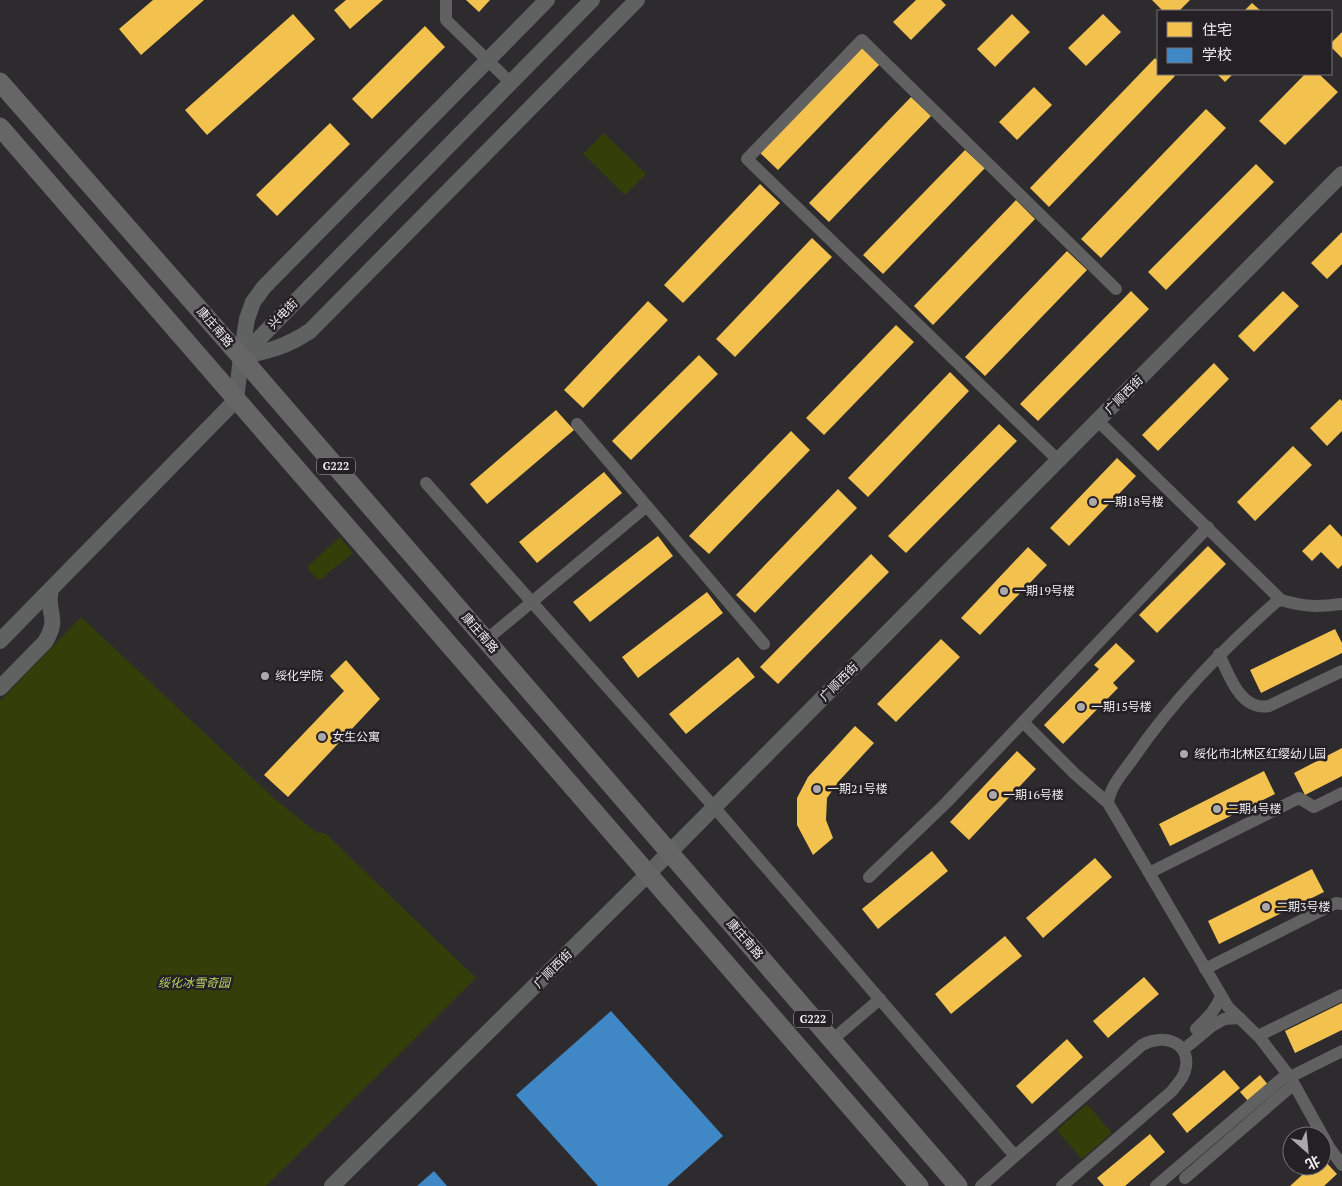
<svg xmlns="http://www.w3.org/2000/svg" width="1342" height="1186" font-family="'PT Serif','Noto Sans SC',serif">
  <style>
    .green { fill: #333e09 }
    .homes { fill: #f2c14e }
    .schools { fill: #3f88c5 }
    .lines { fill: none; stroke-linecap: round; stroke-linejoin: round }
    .minor { stroke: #606160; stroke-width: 12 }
    .major { stroke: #606161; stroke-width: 16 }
    .highway { stroke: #676667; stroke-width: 19 }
    .poi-dot { fill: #aba8ab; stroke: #242025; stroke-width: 2 }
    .labels { text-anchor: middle; stroke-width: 5; stroke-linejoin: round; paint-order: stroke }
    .shield { fill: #242025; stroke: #b2afb2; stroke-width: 1 }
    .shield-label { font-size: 11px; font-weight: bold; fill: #efecef }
    .street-label { font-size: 12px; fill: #efecef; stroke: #242025 }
    .poi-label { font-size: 12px; fill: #efecef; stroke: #242025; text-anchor: start }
    .park-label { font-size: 12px; font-style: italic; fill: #b8d563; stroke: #242025 }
  </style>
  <rect width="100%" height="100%" fill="#2d2b2e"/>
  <path class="green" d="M 604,133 L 646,174 L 625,195 L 583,154 Z
    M 340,537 L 353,553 L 321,579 L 318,580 L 308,569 L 308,566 Z
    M 81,617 L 276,800 L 317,833 L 325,833 L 476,978 L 266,1186 L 0,1186 L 0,701 Z
    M 1087,1104 L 1112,1133 L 1082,1159 L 1057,1130 Z"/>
  <path class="homes" d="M 153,0 L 204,0 L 141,55 L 119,29 Z
    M 346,0 L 383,0 L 350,29 L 334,10 Z
    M 466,0 L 490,0 L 479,12 Z
    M 916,0 L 941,0 L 946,5 L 911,40 L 893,22 Z
    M 1152,0 L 1190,0 L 1179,11 L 1163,11 Z
    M 1252,3 L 1261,11 L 1244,11 Z
    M 293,14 L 315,39 L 207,135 L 185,110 Z
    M 1012,14 L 1030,32 L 995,67 L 977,49 Z
    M 1103,14 L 1121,32 L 1086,66 L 1068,48 Z
    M 425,26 L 445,47 L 372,119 L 352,99 Z
    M 1342,32 L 1342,58 L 1331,47 L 1331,43 Z
    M 860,46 L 880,64 L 778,170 L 758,151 Z
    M 1155,58 L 1158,61 L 1158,74 L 1172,74 L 1175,76 L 1049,207 L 1030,188 Z
    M 1217,74 L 1233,74 L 1225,82 Z
    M 1305,74 L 1319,74 L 1338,92 L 1285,145 L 1259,121 Z
    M 1034,87 L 1052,105 L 1017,140 L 999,122 Z
    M 911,97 L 931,116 L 829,222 L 809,203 Z
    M 1206,109 L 1226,128 L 1101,258 L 1081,239 Z
    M 330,123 L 350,144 L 277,216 L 256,195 Z
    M 965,150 L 985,168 L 883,274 L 863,255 Z
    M 1256,164 L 1274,182 L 1166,290 L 1148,272 Z
    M 760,184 L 780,203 L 683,303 L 664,285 Z
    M 1016,200 L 1035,219 L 933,325 L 914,306 Z
    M 1342,232 L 1342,264 L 1327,279 L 1311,263 Z
    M 812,238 L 832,257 L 735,357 L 716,339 Z
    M 1067,251 L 1087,270 L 985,376 L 965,357 Z
    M 1131,291 L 1149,309 L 1038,421 L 1020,404 Z
    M 1283,291 L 1299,306 L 1254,352 L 1238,336 Z
    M 648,301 L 668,320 L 583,408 L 564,390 Z
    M 896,325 L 914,342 L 824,435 L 806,418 Z
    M 699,355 L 718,374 L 631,460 L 612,441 Z
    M 1214,363 L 1229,379 L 1158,451 L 1142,435 Z
    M 950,372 L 969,391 L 868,497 L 848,478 Z
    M 1340,399 L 1342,401 L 1342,431 L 1327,446 L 1310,428 Z
    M 556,410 L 574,430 L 487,504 L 470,484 Z
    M 999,424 L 1017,441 L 906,553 L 888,536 Z
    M 791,431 L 810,450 L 709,554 L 689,536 Z
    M 1293,446 L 1312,465 L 1255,521 L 1237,502 Z
    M 1117,458 L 1136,476 L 1069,546 L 1050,528 Z
    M 604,472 L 622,493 L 537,563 L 519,542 Z
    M 838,489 L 857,508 L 755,613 L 736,595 Z
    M 1330,524 L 1342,537 L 1342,565 L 1338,569 L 1321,552 L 1312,561 L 1302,551 Z
    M 658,536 L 673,556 L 590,622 L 573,602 Z
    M 1208,546 L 1226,564 L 1157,633 L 1139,615 Z
    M 1028,547 L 1047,565 L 980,635 L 961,618 Z
    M 871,554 L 889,572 L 778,684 L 760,667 Z
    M 707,592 L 723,613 L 638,678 L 622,657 Z
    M 1335,629 L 1342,643 L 1342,653 L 1261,693 L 1250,670 Z
    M 941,639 L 960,657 L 896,722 L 877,704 Z
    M 1116,643 L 1135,661 L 1113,683 L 1118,688 L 1063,744 L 1044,725 L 1099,669 L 1094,665 Z
    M 738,657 L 755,677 L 686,734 L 669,714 Z
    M 346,660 L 380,699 L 288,797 L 264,775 L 344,691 L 330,676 Z
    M 855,726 L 874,743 L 839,781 L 827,798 L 826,820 L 833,838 L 813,855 L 797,825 L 797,798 L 808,777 Z
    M 1342,748 L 1342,776 L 1305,795 L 1294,773 Z
    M 1017,751 L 1036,769 L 969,840 L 950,822 Z
    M 1264,771 L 1275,794 L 1170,846 L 1159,824 Z
    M 932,851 L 948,871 L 878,929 L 862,909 Z
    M 1095,858 L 1112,877 L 1043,938 L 1026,918 Z
    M 1312,869 L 1324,892 L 1219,944 L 1208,921 Z
    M 1005,936 L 1022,956 L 951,1014 L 935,994 Z
    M 1144,977 L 1159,994 L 1108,1038 L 1093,1021 Z
    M 1342,1003 L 1342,1030 L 1295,1053 L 1285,1031 Z
    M 1067,1039 L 1083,1057 L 1032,1104 L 1016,1086 Z
    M 1224,1070 L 1240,1088 L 1187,1133 L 1172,1114 Z
    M 1260,1075 L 1269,1086 L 1249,1102 L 1240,1092 Z
    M 1150,1134 L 1165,1152 L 1125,1186 L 1104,1186 L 1097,1178 Z
    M 1322,1158 L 1337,1174 L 1324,1186 L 1290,1186 L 1312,1166 L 1322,1166 Z"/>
  <path class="schools" d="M 611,1011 L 723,1136 L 667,1186 L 598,1186 L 516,1095 Z
    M 434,1171 L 447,1186 L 417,1186 Z"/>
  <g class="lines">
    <path class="minor" d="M 446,0 L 446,20 L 511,83
      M 1098,421 L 1281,600
      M 577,424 L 764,644
      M 1059,461 L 747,159 L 862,40 L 1116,289
      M 426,483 L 714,807 L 1015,1156
      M 1342,604 C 1318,607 1304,607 1281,600 L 1276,602 C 1221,651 1174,699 1132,760 C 1123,773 1110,786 1108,803 L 1228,1007 L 1260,1038 L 1290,1077 L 1329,1147 L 1342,1165
      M 486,640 L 647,506
      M 1219,654 C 1229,675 1240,711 1269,706 L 1342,671
      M 1023,722 L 1075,774 L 1108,803
      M 1149,873 L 1299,798 L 1314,807 L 1342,793
      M 869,877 L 946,803 L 1208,527
      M 1205,969 L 1336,903 L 1342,904
      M 1196,1029 C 1207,1018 1216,1010 1221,996
      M 1258,1036 L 1342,995
      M 832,1040 L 880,999
      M 1183,1050 L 1212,1026 L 1224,1019 L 1240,1018
      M 1290,1077 L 1342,1051
      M 1185,1178 L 1294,1084
      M 981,1186 L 1142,1045 C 1163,1033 1193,1042 1185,1071 C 1183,1079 1176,1085 1172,1091 L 1062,1186
      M 1156,1186 L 1287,1074"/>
    <path class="major" d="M 547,0 L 264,287 L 253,302 L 247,319 L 241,357 C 269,351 286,347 310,331 L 637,0
      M 0,641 L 236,400 L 241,357 L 592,0
      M 0,688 L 45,642 C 61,616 45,613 51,589
      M 332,1186 L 649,873 L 1342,174"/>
    <path class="highway" d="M 0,82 L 241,357 L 958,1186
      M 0,127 L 919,1186"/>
  </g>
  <g class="poi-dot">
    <circle cx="1093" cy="502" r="5"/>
    <circle cx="1004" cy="591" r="5"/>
    <circle cx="265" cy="676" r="5"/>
    <circle cx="1081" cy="707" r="5"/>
    <circle cx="322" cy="737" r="5"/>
    <circle cx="1184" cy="754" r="5"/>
    <circle cx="817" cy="789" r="5"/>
    <circle cx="993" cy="795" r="5"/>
    <circle cx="1217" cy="809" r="5"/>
    <circle cx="1266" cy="907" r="5"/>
  </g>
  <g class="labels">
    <g class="shield">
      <rect x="317" y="457.5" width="38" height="17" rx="4"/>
      <rect x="794" y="1010.5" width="38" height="17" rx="4"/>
    </g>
    <g class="shield-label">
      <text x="336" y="470">G222</text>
      <text x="813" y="1023">G222</text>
    </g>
    <g class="street-label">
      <text transform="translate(283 314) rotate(-46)" y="4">兴电街</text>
      <text transform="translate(215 327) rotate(49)" y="4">康庄南路</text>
      <text transform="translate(1124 395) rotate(-45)" y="4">广顺西街</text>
      <text transform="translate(480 633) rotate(49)" y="4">康庄南路</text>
      <text transform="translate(839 682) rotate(-45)" y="4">广顺西街</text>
      <text transform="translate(745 939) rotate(49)" y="4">康庄南路</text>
      <text transform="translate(553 969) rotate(-45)" y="4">广顺西街</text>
    </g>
    <g class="poi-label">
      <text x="1103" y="506">一期18号楼</text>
      <text x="1014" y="595">一期19号楼</text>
      <text x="275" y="680">绥化学院</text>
      <text x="1091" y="711">一期15号楼</text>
      <text x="332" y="741">女生公寓</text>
      <text x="1194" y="758">绥化市北林区红缨幼儿园</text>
      <text x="827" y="793">一期21号楼</text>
      <text x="1003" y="799">一期16号楼</text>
      <text x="1227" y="813">二期4号楼</text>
      <text x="1276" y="911">二期3号楼</text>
    </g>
    <g class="park-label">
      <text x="194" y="987">绥化冰雪奇园</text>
    </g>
  </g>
  <rect x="1157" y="10" width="175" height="65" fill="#242025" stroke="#757276"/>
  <rect x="1167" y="22" width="25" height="15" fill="#f2c14e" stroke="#757276"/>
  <text x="1202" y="35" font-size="15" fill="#efecef">住宅</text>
  <rect x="1167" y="48" width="25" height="15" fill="#3f88c5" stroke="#757276"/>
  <text x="1202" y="60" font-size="15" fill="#efecef">学校</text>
  <g transform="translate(1307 1151) rotate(153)"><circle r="24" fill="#242025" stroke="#757276"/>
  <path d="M0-4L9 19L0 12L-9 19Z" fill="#aba8ab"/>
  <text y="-8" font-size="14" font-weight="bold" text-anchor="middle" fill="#efecef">北</text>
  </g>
</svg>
